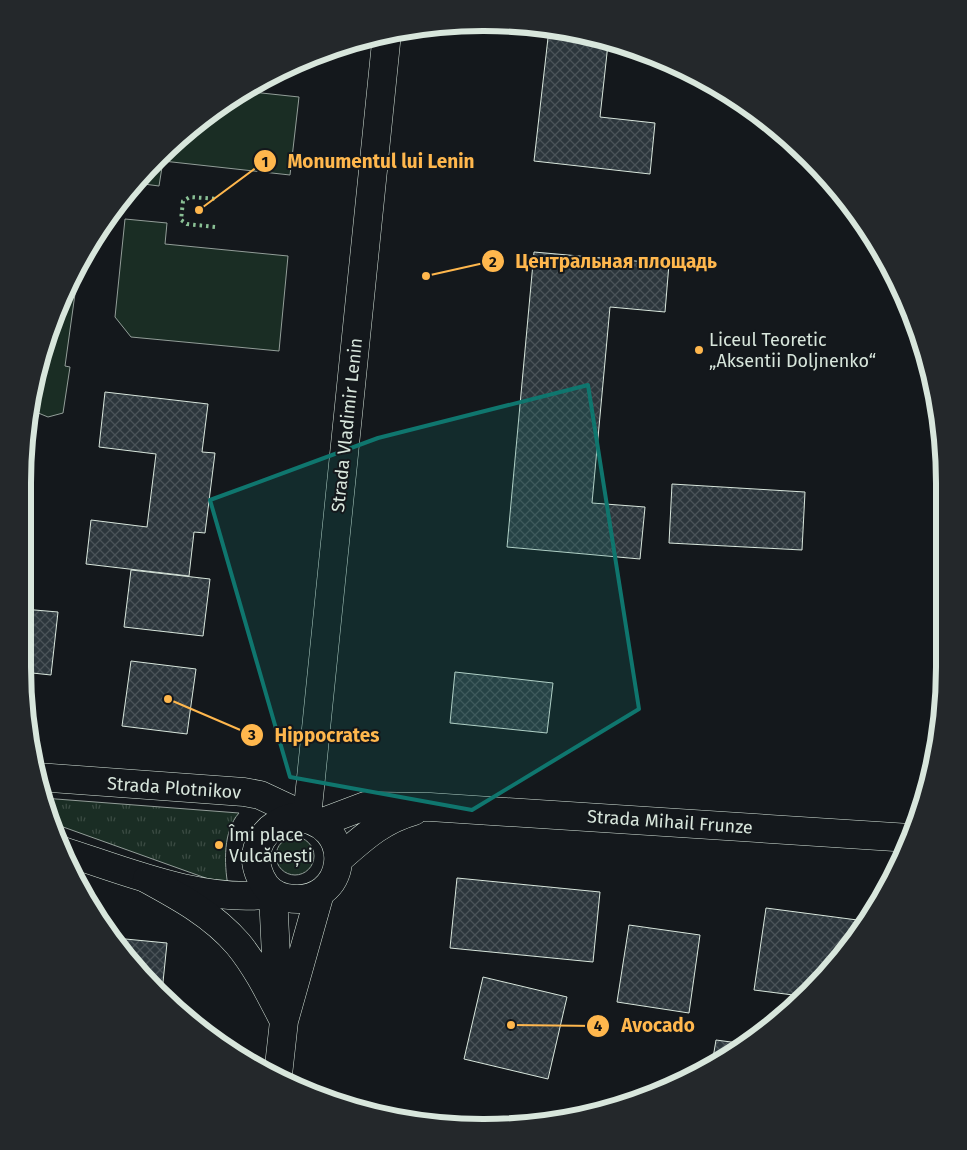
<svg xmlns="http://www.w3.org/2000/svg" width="967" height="1150" font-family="'Fira Sans',sans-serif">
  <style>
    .grass { fill: #1a2d24; stroke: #939e99 }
    .park { fill: url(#park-tufts); stroke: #939e99 }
    .building { fill: url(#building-cross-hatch); stroke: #d8e6dc }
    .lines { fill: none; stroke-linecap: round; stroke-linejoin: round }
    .secondary-casing { stroke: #d8e6dc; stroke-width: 29 }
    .primary-casing { stroke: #d8e6dc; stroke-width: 29 }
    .secondary { stroke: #14181c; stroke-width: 28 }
    .primary { stroke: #14181c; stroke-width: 28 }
    .hedge { stroke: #8ac095; stroke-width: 4; stroke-dasharray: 2.5 4; stroke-linecap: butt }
    .marked { fill: #0f766e; fill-opacity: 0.2; stroke: #0f766e; stroke-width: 4; stroke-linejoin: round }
    .poi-dot { fill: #ffb74d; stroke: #14181c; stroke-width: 2 }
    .labels { text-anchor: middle; stroke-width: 4; stroke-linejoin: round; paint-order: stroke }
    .poi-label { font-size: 18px; fill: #d8e6dc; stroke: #14181c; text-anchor: start }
    .street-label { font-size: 18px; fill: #d8e6dc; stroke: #14181c }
    .rim { fill: none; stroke: #d8e6dc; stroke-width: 6 }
    .leader { fill: none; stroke: #ffb74d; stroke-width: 2 }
    .callout-dot { fill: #ffb74d; stroke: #14181c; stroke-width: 2 }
    .mark-label { font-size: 15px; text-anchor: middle; font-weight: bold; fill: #111 }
    .callout-label { font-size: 19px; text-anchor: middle; font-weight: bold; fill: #ffb74d; stroke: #14181c; stroke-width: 4; stroke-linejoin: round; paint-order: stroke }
  </style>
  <defs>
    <pattern id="park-tufts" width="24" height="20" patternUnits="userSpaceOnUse" patternTransform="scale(1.25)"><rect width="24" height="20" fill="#1a2d24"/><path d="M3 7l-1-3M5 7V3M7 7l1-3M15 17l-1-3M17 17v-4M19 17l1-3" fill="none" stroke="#3b4b43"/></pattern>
    <pattern id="building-cross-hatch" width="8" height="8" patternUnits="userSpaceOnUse" patternTransform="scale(1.25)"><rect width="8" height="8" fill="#2c363c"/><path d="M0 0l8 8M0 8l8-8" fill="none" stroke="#4a5358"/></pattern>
  </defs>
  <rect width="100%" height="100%" fill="#14181c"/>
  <path class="grass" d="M 252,92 L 299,97 L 290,175 L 163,161 L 159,186 L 136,183 L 179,137 Z
    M 125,219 L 167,223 L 165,244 L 288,256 L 279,351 L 131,337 L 115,317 Z
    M 79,265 L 65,366 L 70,367 L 63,413 L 48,417 L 31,410 L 70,280 Z
    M276 856a19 19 0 1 1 38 0a19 19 0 1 1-38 0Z"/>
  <path class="park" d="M 43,798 L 239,813 C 223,831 224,863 228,886 L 52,823 Z"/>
  <path class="building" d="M 549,29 L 574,31 L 618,45 L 608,44 L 600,117 L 655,123 L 650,174 L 534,161 Z
    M 534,252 L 669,264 L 665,312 L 610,307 L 592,503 L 645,507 L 640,559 L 507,547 Z
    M 105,392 L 208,404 L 202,452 L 215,453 L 205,533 L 194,532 L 189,576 L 86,564 L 91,520 L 147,527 L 156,454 L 99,447 Z
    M 672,484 L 805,492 L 802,550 L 669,543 Z
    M 131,570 L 210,579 L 203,636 L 124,627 Z
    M 23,609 L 58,612 L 51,675 L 23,672 Z
    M 131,661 L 196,669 L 187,734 L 122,726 Z
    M 455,672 L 553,683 L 547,733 L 450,723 Z
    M 457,878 L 600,892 L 593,962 L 450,948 Z
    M 766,908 L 865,921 L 830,971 L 801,996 L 754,990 Z
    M 629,925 L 700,935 L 689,1013 L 617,1002 Z
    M 115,938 L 167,943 L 162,992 L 137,970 Z
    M 483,977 L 567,997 L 548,1079 L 464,1059 Z
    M 716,1040 L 746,1044 L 712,1064 Z"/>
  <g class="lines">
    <defs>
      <path id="secondary" d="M 37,777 L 244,792 L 260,795 L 307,817
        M 63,851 C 128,872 204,904 273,894"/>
      <path id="primary" d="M 293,817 C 360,820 348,909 287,898 C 274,896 266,889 261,878 C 247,849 265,825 293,817 Z
        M 307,817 L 387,33
        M 320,823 L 365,806 L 430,807 L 910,838
        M 339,859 C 364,837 382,820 414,811
        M 147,879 C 180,897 213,915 238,944 C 257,967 270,994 284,1021
        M 273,894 L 277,977 L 281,1002
        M 278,1075 L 284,1021 L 320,893"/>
    </defs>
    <use href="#secondary" class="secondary-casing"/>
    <use href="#primary" class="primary-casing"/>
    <use href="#secondary" class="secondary"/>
    <use href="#primary" class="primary"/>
    <path class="hedge" d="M 215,227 L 187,224 L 181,220 L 183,201 L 190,197 L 218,199"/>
  </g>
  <path class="marked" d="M 588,385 L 639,709 L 472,810 L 290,777 L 210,500 L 378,438 Z"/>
  <g class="poi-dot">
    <circle cx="699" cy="350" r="5"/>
    <circle cx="219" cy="845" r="5"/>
  </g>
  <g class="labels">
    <g class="poi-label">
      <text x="709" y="346">Liceul Teoretic<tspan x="709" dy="21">„Aksentii Doljnenko“</tspan></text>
      <text x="229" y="841">Îmi place<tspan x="229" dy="21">Vulcănești</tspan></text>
    </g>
    <g class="street-label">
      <text transform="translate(347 425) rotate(-84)" y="6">Strada Vladimir Lenin</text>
      <text transform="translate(174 788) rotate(4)" y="6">Strada Plotnikov</text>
      <text transform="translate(670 822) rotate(4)" y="6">Strada Mihail Frunze</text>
    </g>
  </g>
  <path d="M0 0H967V1150H0ZM483 31H484A452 452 0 0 1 936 483V667A452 452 0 0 1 484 1119H483A452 452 0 0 1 31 667V483A452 452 0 0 1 483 31Z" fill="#24282b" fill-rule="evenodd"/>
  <path class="rim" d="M483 31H484A452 452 0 0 1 936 483V667A452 452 0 0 1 484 1119H483A452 452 0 0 1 31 667V483A452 452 0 0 1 483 31Z"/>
  <path class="leader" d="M199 210L265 161M426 276L493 261M168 699L252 735M511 1025L598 1026"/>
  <g class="callout-dot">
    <circle cx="199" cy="210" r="5"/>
    <circle cx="426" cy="276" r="5"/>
    <circle cx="168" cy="699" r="5"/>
    <circle cx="511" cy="1025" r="5"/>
    <circle cx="265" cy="161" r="12"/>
    <circle cx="493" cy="261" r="12"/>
    <circle cx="252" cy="735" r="12"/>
    <circle cx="598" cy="1026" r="12"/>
  </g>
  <g class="mark-label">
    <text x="265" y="167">1</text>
    <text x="493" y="267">2</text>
    <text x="252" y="740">3</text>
    <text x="598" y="1031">4</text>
  </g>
  <g class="callout-label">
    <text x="381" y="168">Monumentul lui Lenin</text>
    <text x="616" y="268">Центральная площадь</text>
    <text x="327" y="742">Hippocrates</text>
    <text x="658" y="1032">Avocado</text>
  </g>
</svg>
